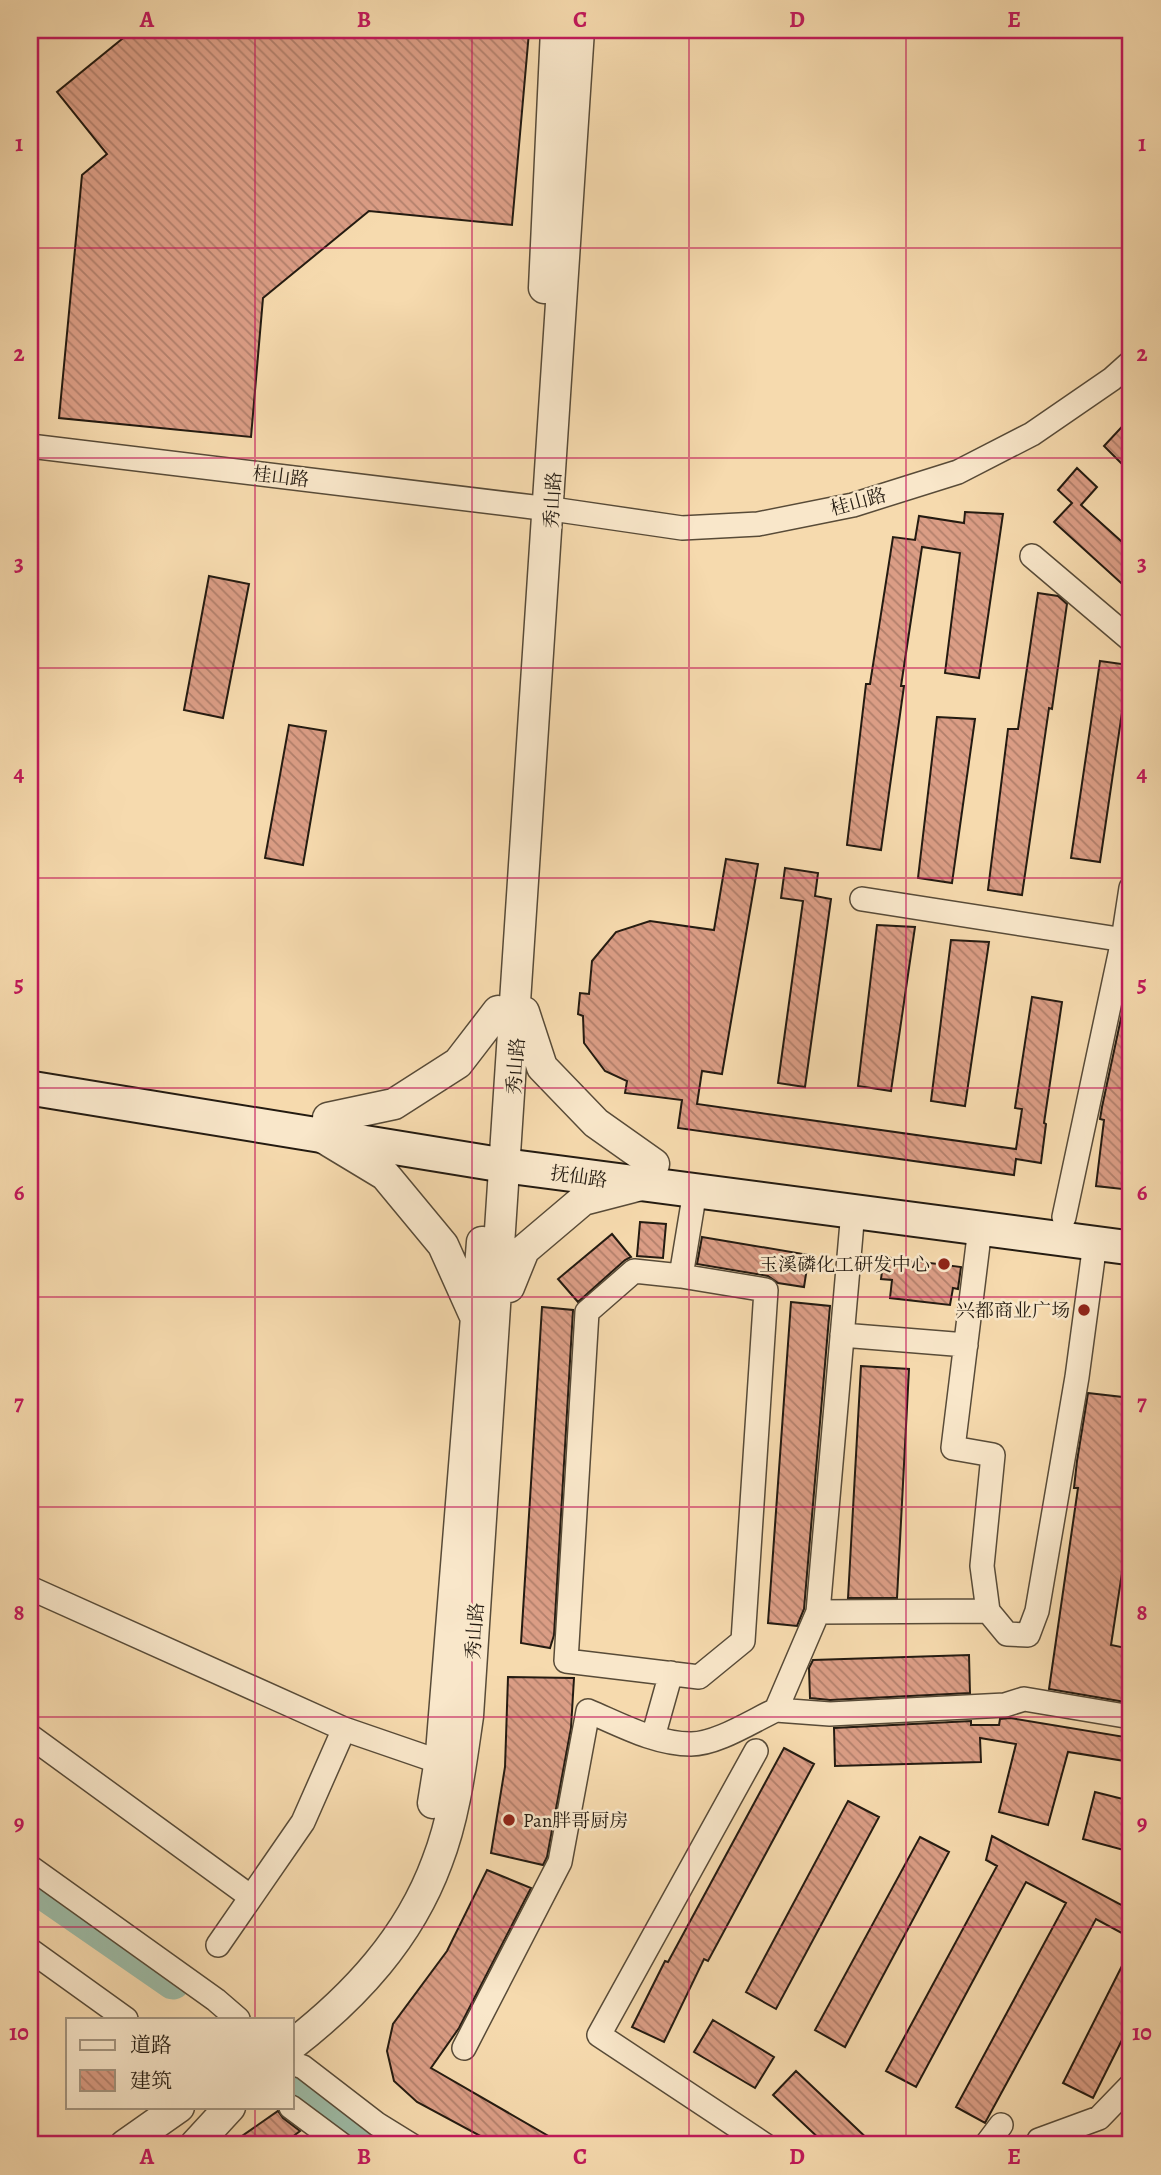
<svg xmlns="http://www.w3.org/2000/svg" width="1161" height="2175" font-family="Alegreya,'Noto Serif SC',serif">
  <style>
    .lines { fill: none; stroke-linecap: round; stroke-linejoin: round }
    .river { stroke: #9dbba6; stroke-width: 35 }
    .building { fill: url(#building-back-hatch); stroke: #241b11; stroke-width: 2 }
    .minor-casing { stroke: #584b38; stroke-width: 26 }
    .tertiary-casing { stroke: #584b38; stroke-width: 33 }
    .secondary-casing { stroke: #241b11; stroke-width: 37 }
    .minor { stroke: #f9e7ca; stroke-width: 23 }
    .tertiary { stroke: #f9e7ca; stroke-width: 30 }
    .secondary { stroke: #f9e7ca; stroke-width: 33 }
    .grid { fill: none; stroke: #c2185b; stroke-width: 2; stroke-opacity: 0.55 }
    .poi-dot { fill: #8f2418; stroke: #f9e7ca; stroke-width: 2.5 }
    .labels { text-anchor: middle; stroke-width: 5; stroke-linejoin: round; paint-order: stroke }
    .street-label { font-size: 19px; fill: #241b11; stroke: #f9e7ca }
    .poi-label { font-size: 19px; fill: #241b11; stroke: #f9e7ca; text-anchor: end }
    .neatline { fill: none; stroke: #c2185b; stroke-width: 2.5 }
    .grid-label { font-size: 23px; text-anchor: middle; font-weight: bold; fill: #c2185b }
  </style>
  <defs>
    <pattern id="building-back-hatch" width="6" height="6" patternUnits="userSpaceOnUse" patternTransform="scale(1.75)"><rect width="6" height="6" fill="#db9d85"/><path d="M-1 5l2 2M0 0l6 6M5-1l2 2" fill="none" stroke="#b17f6b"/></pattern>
  </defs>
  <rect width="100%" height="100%" fill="#f6daae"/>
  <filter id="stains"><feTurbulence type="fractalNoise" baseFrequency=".00286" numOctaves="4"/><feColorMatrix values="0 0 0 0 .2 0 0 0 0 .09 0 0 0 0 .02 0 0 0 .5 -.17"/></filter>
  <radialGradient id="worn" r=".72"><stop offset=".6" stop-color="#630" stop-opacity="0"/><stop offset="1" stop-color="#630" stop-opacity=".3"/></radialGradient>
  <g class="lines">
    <path class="river" d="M 30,1883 L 173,1982
      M 298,2086 L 386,2145"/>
  </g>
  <path class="building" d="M 133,30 L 501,30 L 529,32 L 512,225 L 369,211 L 263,298 L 251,437 L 59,418 L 82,175 L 107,154 L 57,92 Z
    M 1131,417 L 1131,473 L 1104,446 Z
    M 1077,468 L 1097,487 L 1081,505 L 1131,550 L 1131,592 L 1054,522 L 1072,503 L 1058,490 Z
    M 965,512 L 1003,514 L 979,678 L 945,673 L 960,553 L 922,547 L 901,686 L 904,686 L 881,850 L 847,845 L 866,684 L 870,684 L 893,537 L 915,540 L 919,516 L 964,523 Z
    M 209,576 L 249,584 L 223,718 L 184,710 Z
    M 1038,593 L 1058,596 L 1067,604 L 1052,709 L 1049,708 L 1022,895 L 988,890 L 1008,729 L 1018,729 Z
    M 1100,661 L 1129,665 L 1100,862 L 1071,858 Z
    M 937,717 L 975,719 L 952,883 L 918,878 Z
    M 289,725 L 326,731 L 303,865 L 265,858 Z
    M 726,859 L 758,864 L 722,1074 L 702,1071 L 697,1104 L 1016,1149 L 1022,1109 L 1015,1108 L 1032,997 L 1062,1002 L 1044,1123 L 1046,1124 L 1041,1163 L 1016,1159 L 1014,1175 L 678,1128 L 682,1100 L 625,1093 L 627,1081 L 605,1071 L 584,1043 L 583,1016 L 578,1014 L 580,993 L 589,994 L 592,961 L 616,932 L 650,921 L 714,930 Z
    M 785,868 L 818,873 L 815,896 L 831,899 L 805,1087 L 778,1083 L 803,901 L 781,898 Z
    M 877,925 L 915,927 L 891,1091 L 858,1086 Z
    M 951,940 L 989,942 L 965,1106 L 931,1101 Z
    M 1123,1009 L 1131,1011 L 1131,1118 L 1128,1137 L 1131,1138 L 1131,1190 L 1096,1186 L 1104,1120 L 1100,1119 L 1102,1107 Z
    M 640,1222 L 666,1224 L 663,1258 L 637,1256 Z
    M 612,1234 L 631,1257 L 625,1260 L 578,1302 L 558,1279 Z
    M 702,1237 L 809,1255 L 804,1287 L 778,1283 L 768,1276 L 697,1264 Z
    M 884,1257 L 961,1267 L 958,1289 L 953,1288 L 950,1305 L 890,1298 L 892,1280 L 881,1279 Z
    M 791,1302 L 830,1306 L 804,1609 L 797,1626 L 768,1623 Z
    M 542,1307 L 573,1310 L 554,1635 L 550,1648 L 521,1643 Z
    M 861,1366 L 909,1369 L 897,1598 L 848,1598 Z
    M 1088,1393 L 1131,1398 L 1131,1514 L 1111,1645 L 1131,1649 L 1131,1703 L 1049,1689 L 1078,1488 L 1074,1488 L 1077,1461 Z
    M 969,1655 L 970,1693 L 830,1700 L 810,1698 L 809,1668 L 813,1660 Z
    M 508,1677 L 574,1678 L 571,1728 L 547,1857 L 543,1865 L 491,1853 L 505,1767 Z
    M 1010,1718 L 1131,1738 L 1131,1762 L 1068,1752 L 1048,1825 L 999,1812 L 1016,1744 L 980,1738 L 981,1762 L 835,1766 L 834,1728 L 971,1721 L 971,1725 L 999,1725 L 1000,1719 Z
    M 784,1748 L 814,1764 L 708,1961 L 704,1959 L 664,2042 L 632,2027 L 665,1961 L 668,1962 Z
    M 1095,1792 L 1131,1801 L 1131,1852 L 1083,1839 Z
    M 848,1801 L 879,1817 L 776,2009 L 746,1992 Z
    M 992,1836 L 1131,1910 L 1131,1938 L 1096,1919 L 985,2123 L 956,2107 L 1066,1903 L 1026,1882 L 916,2087 L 886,2071 L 997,1866 L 986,1860 Z
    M 920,1837 L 949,1852 L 845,2047 L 815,2030 Z
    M 487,1870 L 531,1888 L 459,2028 L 431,2068 L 564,2145 L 497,2145 L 417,2102 L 394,2081 L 387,2051 L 393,2024 L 447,1951 Z
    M 1131,1948 L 1131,2022 L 1093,2098 L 1063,2083 Z
    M 713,2020 L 774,2057 L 755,2088 L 694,2052 Z
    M 796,2071 L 874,2145 L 826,2145 L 773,2095 Z
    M 278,2111 L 283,2118 L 300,2131 L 282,2145 L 229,2145 Z"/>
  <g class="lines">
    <defs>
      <path id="minor" d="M 30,446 L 533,507
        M 552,509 L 682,528 L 758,524 L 853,505 L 958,472 L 1032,434 L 1112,379 L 1131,362
        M 1032,556 L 1131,640
        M 862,899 L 1131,941
        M 1064,1217 L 1123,940 L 1131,888
        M 980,1228 L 953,1448 L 993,1455 L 982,1566 L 988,1611 L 1007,1634 L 1028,1635 L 1037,1611 L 1077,1377 L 1095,1243
        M 681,1276 L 634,1271 L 587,1312 L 566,1661 L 699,1677 L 743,1641 L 766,1290 L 681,1276 L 695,1191
        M 842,1335 L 966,1345
        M 30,1588 L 344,1729 L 440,1762
        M 818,1612 L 988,1611
        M 776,1710 L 830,1714 L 1005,1705 L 1024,1699 L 1131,1717
        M 30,1736 L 251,1897
        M 653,1737 L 671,1673
        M 756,1751 L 599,2035 L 765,2145
        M 30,1867 L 216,2000 L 238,2019
        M 218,1945 L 303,1822 L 344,1729
        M 30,1950 L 126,2019
        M 464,2048 L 560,1862 L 588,1711 C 619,1724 655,1744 691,1744 C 717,1744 752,1721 776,1710 L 818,1612 L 853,1211
        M 292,2063 L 303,2067 L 377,2124 L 411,2145
        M 291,2107 L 342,2145
        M 1039,2140 L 1099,2118 L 1131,2085
        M 986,2145 L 1001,2125"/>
      <path id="tertiary" d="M 544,288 L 556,30
        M 524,1012 L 542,1067 L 596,1123 L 654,1164
        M 328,1118 L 394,1104 L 458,1063 L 498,1011
        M 322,1137 L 385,1175 L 443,1245 L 474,1314
        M 509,1287 L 524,1250 L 583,1200 L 641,1185
        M 433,1803 L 441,1753 L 482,1242
        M 292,2045 C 355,1996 409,1938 437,1862 C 455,1816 461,1764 468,1716 C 510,1154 547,592 579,30
        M 125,2145 L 179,2107
        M 195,2145 L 230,2107"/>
      <path id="secondary" d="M 30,1088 L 508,1166 L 1131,1248"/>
    </defs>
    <use href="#minor" class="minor-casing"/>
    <use href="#tertiary" class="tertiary-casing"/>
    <use href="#secondary" class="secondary-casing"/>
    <use href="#minor" class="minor"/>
    <use href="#tertiary" class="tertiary"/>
    <use href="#secondary" class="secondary"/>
  </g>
  <path class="grid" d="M 255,30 L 255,2019M 472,30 L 472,2145M 689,30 L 689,2145M 906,30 L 906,2145M 30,248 L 1131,248M 30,458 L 1131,458M 30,668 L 1131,668M 30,878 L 1131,878M 30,1088 L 1131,1088M 30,1297 L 1131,1297M 30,1507 L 1131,1507M 30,1717 L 1131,1717M 30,1927 L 1131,1927M 255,2107 L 255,2145"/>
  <g class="poi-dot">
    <circle cx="944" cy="1264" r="7"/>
    <circle cx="1084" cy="1310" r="7"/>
    <circle cx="509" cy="1820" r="7"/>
  </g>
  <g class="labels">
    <g class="street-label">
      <text transform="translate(281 476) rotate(7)" y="7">桂山路</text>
      <text transform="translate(552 500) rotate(-87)" y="7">秀山路</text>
      <text transform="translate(858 501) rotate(-15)" y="7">桂山路</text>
      <text transform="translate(515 1066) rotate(-86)" y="7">秀山路</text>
      <text transform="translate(579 1176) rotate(8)" y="7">抚仙路</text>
      <text transform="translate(474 1631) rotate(-86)" y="7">秀山路</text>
    </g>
    <g class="poi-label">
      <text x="930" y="1271">玉溪磷化工研发中心</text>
      <text x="1070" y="1317">兴都商业广场</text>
      <text x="523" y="1827" text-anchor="start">Pan胖哥厨房</text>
    </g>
  </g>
  <rect width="1161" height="2175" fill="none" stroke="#f6daae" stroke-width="77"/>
  <rect x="66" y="2018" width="228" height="91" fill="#f9e7ca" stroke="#a49580" stroke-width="2"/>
  <rect x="80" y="2040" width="35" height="10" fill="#f9e7ca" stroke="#a49580" stroke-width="2"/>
  <text x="130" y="2052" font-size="21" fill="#241b11">道路</text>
  <rect x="80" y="2070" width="35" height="21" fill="url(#building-back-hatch)" stroke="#a49580" stroke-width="2"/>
  <text x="130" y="2088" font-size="21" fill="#241b11">建筑</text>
  <rect x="38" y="38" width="1084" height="2098" class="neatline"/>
  <g class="grid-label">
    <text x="147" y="27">A</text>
    <text x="364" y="27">B</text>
    <text x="580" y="27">C</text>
    <text x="797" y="27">D</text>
    <text x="1014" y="27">E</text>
    <text x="19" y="151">1</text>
    <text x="1142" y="151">1</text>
    <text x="19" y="361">2</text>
    <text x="1142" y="361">2</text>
    <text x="19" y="571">3</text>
    <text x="1142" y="571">3</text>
    <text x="19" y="781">4</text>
    <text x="1142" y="781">4</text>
    <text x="19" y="991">5</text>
    <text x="1142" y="991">5</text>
    <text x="19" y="1200">6</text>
    <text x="1142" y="1200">6</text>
    <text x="19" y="1410">7</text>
    <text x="1142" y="1410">7</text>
    <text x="19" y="1620">8</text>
    <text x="1142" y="1620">8</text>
    <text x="19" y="1830">9</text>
    <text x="1142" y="1830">9</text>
    <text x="19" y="2040">10</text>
    <text x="1142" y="2040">10</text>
    <text x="147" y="2164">A</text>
    <text x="364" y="2164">B</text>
    <text x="580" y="2164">C</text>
    <text x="797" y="2164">D</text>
    <text x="1014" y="2164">E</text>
  </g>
  <rect width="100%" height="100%" filter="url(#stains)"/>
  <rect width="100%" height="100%" fill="url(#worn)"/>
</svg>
